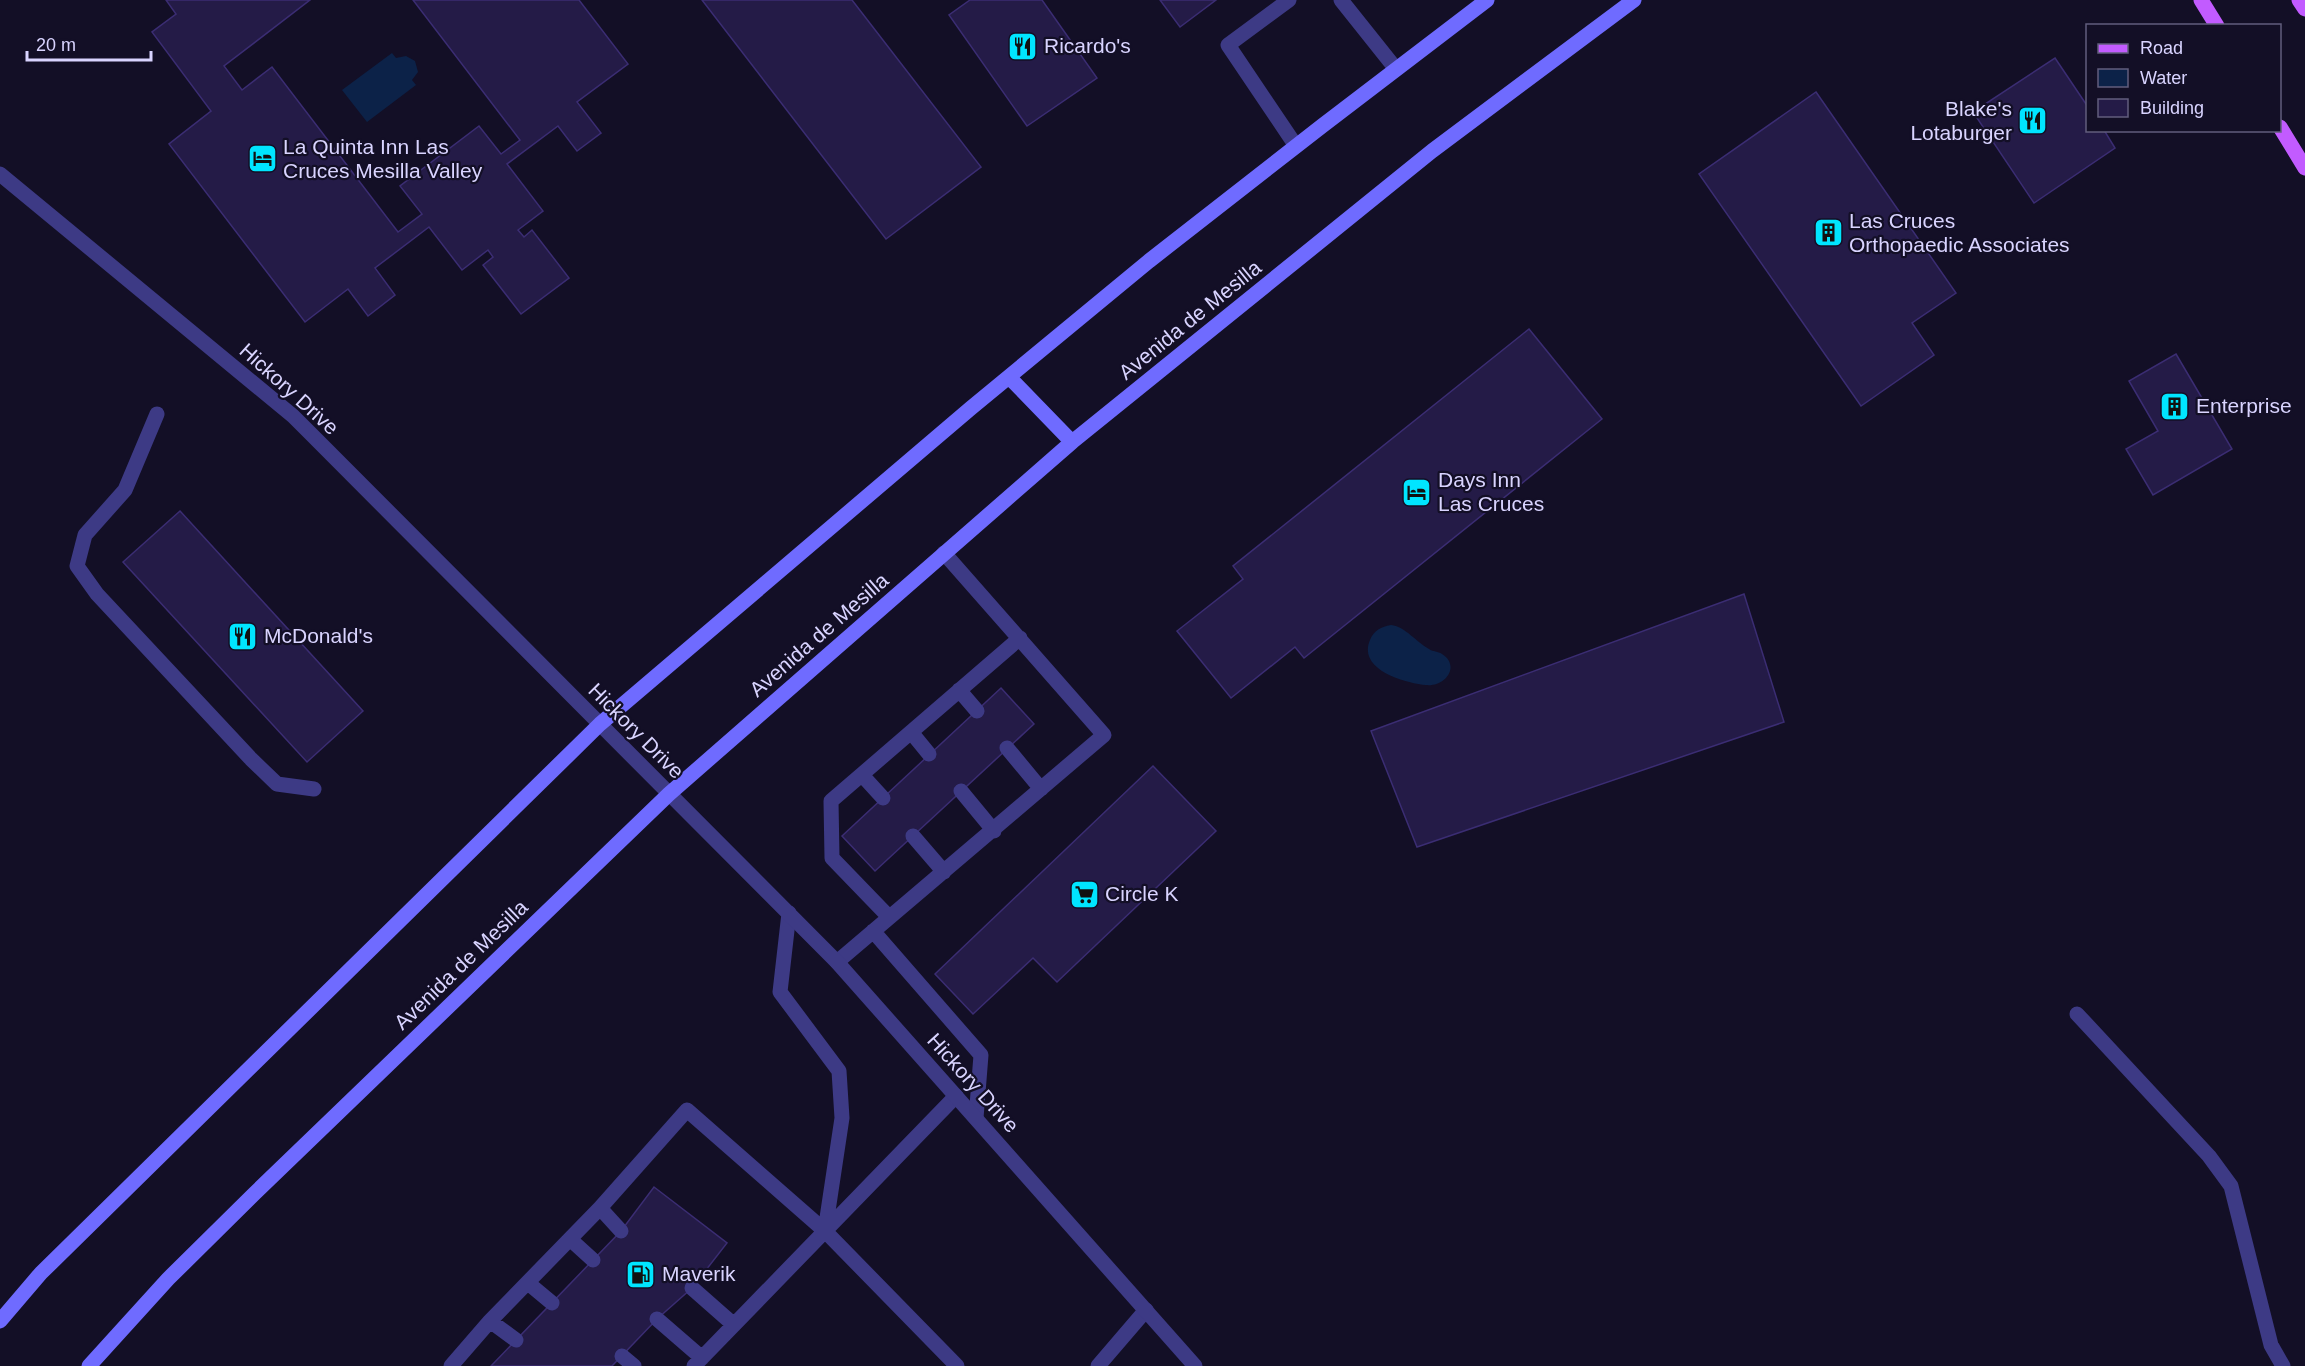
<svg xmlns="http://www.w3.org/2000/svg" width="2305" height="1366" font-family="Helvetica,sans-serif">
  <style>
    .water { fill: #0c2248 }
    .building { fill: #241b47; stroke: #3b2d73; stroke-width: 1.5 }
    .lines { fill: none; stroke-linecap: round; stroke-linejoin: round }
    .lane { stroke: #3d3a85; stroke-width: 15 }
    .street { stroke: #3d3a85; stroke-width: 15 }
    .secondary { stroke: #6f6bff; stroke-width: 15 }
    .primary { stroke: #c25bff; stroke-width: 15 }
    .labels { text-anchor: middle; stroke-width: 4.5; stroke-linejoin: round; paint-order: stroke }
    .poi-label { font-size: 21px; fill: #d9d4ff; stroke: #130f26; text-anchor: start }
    .street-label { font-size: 21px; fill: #d9d4ff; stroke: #130f26 }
  </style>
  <rect width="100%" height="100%" fill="#130f26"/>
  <path class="water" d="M 392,53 L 396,58 L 406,56 L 415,61 L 418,72 L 412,80 L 416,85 L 367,122 L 342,90 Z
    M 1391,625 C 1406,627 1416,642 1429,649 C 1433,652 1438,651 1442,654 C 1461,666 1445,687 1426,685 C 1406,683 1357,670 1370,640 C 1374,630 1381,627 1391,625 Z"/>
  <path class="building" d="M 166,0 L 310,0 L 224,66 L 242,90 L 272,67 L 398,232 L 422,214 L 400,186 L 479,126 L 501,154 L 520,140 L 413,0 L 579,0 L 628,64 L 577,102 L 601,133 L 577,151 L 558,126 L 507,164 L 543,211 L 518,230 L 524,237 L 532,230 L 569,278 L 521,314 L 483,265 L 493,257 L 488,250 L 462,270 L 429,227 L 375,268 L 395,295 L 368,316 L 348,289 L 305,322 L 169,144 L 211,111 L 152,32 L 176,14 Z
    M 702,0 L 852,0 L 981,167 L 886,239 Z
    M 970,0 L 1042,0 L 1097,78 L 1027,126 L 949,15 Z
    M 1160,0 L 1216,0 L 1180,27 Z
    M 2055,58 L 2088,107 L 2088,130 L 2104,130 L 2115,148 L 2034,203 L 1973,112 Z
    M 1816,92 L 1956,293 L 1912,323 L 1934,355 L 1861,406 L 1699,174 Z
    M 1529,329 L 1602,419 L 1304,658 L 1295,647 L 1231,698 L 1177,631 L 1243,579 L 1233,566 Z
    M 2176,354 L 2232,449 L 2153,495 L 2126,449 L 2158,431 L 2129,381 Z
    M 180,511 L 363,711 L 307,762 L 123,562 Z
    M 1744,594 L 1784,722 L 1417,847 L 1371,731 Z
    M 1001,688 L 1034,724 L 875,871 L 842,836 Z
    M 1153,766 L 1216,831 L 1057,982 L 1033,958 L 973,1014 L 935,974 Z
    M 654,1187 L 727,1243 L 692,1288 L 657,1319 L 612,1366 L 491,1366 L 621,1231 Z"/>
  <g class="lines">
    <path class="lane" d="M 1289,0 L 1228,45 L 1296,146
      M 1341,0 L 1396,69
      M 157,414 L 125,490 L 85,535 L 77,566 L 97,594 L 251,759 L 277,784 L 314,789
      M 959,690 L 977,711
      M 911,732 L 929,754
      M 1007,748 L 1041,789
      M 862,775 L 883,798
      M 961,791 L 994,831
      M 913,836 L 944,872
      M 789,913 L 780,992 L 839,1071 L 842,1118 L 825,1231
      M 889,917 L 832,858 L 831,801 L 1020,638
      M 873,931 L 981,1055 L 976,1118
      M 837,962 L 1104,735 L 944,553
      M 2077,1014 L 2209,1156 L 2231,1186 L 2271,1345 L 2283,1366
      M 600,1208 L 621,1231
      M 571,1240 L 593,1260
      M 528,1283 L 552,1303
      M 692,1288 L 734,1325
      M 657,1319 L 702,1358
      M 490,1321 L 516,1340
      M 622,1356 L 634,1366
      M 451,1366 L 490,1321 L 600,1208 L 687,1110 L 825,1231 L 957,1366
      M 694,1366 L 956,1096
      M 1098,1366 L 1146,1310"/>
    <path class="street" d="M 0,174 L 293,416 L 315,438 L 837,962 L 1195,1366"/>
    <path class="secondary" d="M 1009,377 L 1072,442
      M 0,1321 L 41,1273 L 600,724 L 971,408 L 1149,261 L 1322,126 L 1487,0
      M 89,1366 L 168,1279 L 254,1194 L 669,794 L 1072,442 L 1432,151 L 1634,0"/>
    <path class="primary" d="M 2201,0 L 2217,26
      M 2299,0 L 2305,9
      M 2280,127 L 2305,168"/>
  </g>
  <defs>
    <symbol id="restaurant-square" viewBox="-11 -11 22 22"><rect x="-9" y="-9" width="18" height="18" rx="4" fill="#00e5ff" stroke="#130f26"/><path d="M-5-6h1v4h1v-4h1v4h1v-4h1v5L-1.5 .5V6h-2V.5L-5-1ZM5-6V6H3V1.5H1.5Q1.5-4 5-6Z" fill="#111"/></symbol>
    <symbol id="hotel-square" viewBox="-11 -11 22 22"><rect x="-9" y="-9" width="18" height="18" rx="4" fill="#00e5ff" stroke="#130f26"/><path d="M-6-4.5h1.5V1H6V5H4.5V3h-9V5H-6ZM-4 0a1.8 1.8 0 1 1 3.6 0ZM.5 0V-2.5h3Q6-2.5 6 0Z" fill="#111"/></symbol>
    <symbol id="building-square" viewBox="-11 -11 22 22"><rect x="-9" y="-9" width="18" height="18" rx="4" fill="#00e5ff" stroke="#130f26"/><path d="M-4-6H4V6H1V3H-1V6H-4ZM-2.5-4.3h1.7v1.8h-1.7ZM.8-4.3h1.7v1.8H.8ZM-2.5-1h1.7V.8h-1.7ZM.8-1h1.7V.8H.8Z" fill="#111"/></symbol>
    <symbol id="supermarket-square" viewBox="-11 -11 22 22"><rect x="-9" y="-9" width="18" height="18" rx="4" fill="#00e5ff" stroke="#130f26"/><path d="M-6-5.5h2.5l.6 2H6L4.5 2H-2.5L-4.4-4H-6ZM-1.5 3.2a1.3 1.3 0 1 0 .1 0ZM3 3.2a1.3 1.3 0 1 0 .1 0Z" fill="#111"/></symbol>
    <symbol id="fuel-square" viewBox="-11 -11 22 22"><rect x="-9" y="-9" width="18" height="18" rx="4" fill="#00e5ff" stroke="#130f26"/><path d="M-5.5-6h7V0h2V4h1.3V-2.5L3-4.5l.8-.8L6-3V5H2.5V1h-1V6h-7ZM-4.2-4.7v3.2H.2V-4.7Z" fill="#111"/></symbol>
  </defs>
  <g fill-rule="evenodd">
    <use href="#restaurant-square" x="1006" y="30" width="33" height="33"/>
    <use href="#restaurant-square" x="2016" y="104" width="33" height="33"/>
    <use href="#hotel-square" x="246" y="142" width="33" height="33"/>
    <use href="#building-square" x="1812" y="216" width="33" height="33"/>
    <use href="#building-square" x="2158" y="390" width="33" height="33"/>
    <use href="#hotel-square" x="1400" y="476" width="33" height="33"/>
    <use href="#restaurant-square" x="226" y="620" width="33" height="33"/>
    <use href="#supermarket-square" x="1068" y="878" width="33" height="33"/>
    <use href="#fuel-square" x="624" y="1258" width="33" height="33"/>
  </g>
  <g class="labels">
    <g class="poi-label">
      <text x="1044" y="53">Ricardo's</text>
      <text x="2012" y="116" text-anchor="end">Blake's<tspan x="2012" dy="24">Lotaburger</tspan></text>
      <text x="283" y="154">La Quinta Inn Las<tspan x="283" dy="24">Cruces Mesilla Valley</tspan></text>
      <text x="1849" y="228">Las Cruces<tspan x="1849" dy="24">Orthopaedic Associates</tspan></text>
      <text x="2196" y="413">Enterprise</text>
      <text x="1438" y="487">Days Inn<tspan x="1438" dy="24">Las Cruces</tspan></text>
      <text x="264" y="643">McDonald's</text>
      <text x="1105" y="901">Circle K</text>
      <text x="662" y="1281">Maverik</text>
    </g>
    <g class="street-label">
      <text transform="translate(1190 320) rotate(-39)" y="7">Avenida de Mesilla</text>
      <text transform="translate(289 389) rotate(42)" y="7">Hickory Drive</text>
      <text transform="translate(819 635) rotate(-41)" y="7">Avenida de Mesilla</text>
      <text transform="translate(636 731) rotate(45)" y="7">Hickory Drive</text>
      <text transform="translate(461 965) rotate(-44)" y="7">Avenida de Mesilla</text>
      <text transform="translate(973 1083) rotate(48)" y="7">Hickory Drive</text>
    </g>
  </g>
  <rect x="2086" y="24" width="195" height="108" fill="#130f26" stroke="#625e7d" stroke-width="1.5"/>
  <rect x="2098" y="44" width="30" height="9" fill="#c25bff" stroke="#625e7d" stroke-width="1.5"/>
  <text x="2140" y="54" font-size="18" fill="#d9d4ff">Road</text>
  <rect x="2098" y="69" width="30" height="18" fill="#0c2248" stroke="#625e7d" stroke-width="1.5"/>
  <text x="2140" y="84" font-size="18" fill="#d9d4ff">Water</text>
  <rect x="2098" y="99" width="30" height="18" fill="#241b47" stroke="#625e7d" stroke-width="1.5"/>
  <text x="2140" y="114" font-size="18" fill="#d9d4ff">Building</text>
  <path d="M27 51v9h124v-9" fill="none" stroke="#d9d4ff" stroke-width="3"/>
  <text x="36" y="51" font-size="18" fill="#d9d4ff" stroke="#130f26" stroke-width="4.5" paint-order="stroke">20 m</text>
</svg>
